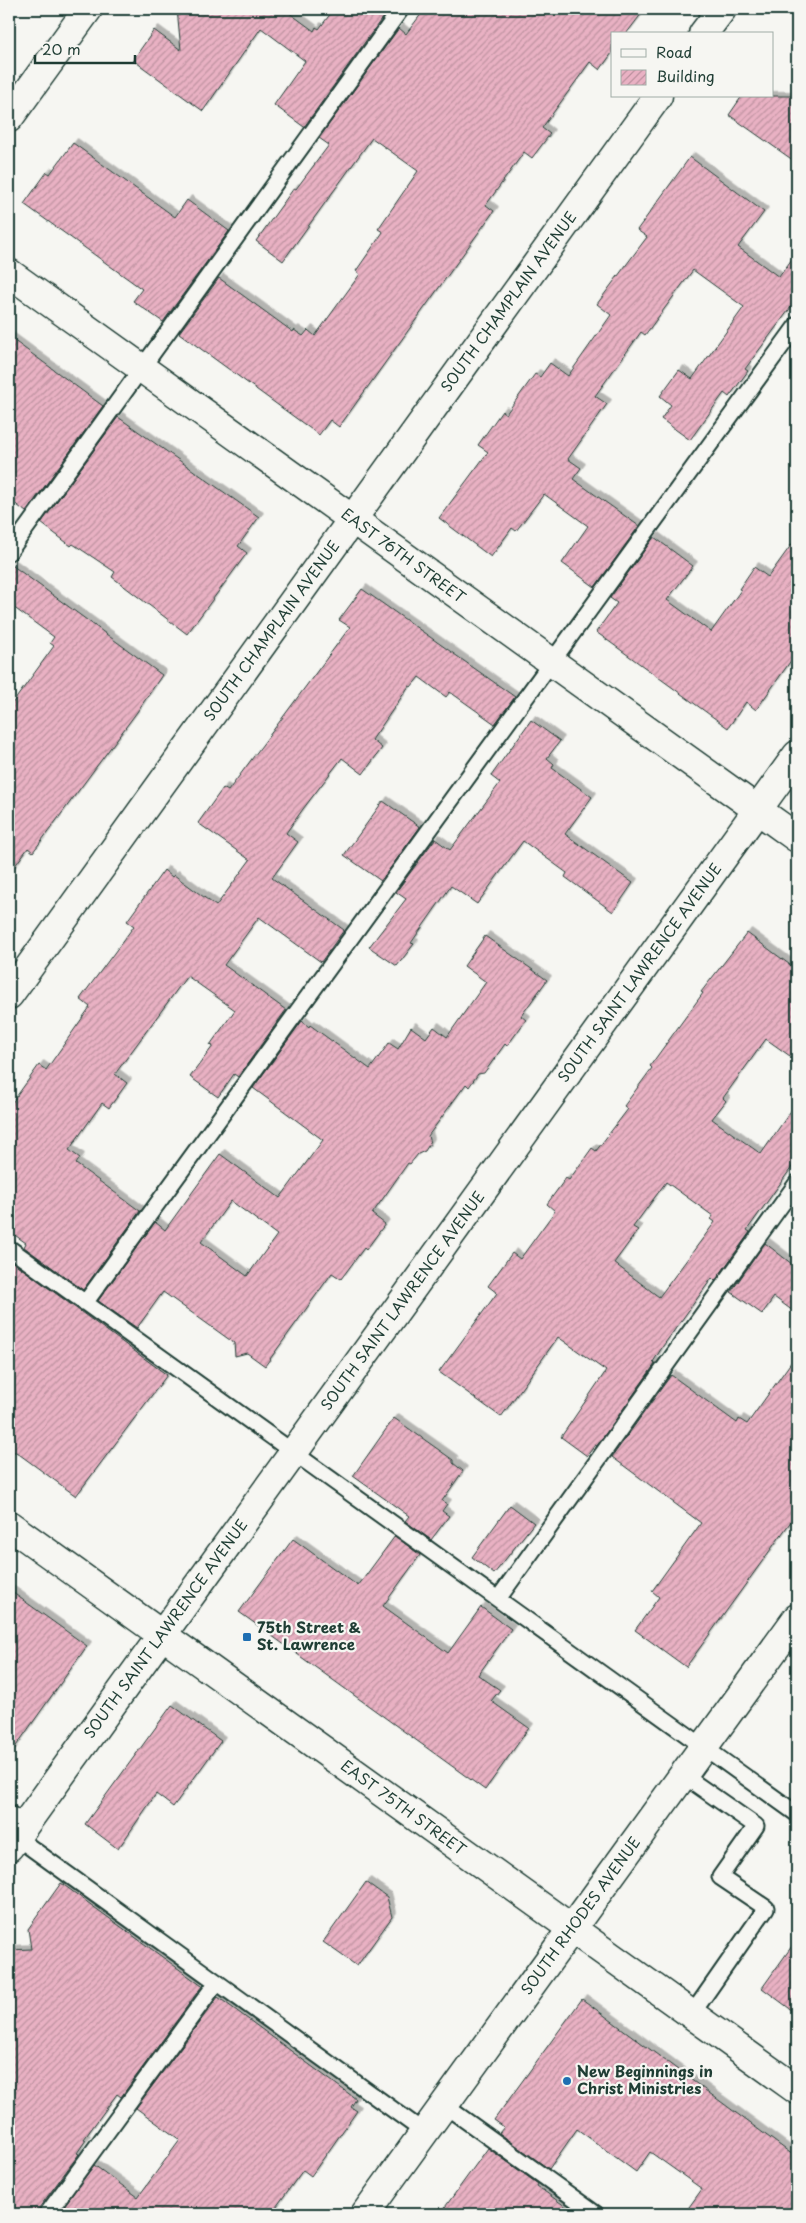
<svg xmlns="http://www.w3.org/2000/svg" width="806" height="2223" font-family="'Playpen Sans',sans-serif">
  <style>
    .building { fill: url(#building-hatch); stroke: #1f3d34; fill-rule: evenodd; filter: url(#shadow) }
    .lines { fill: none; stroke-linecap: round; stroke-linejoin: round }
    .lane-casing { stroke: #1f3d34; stroke-width: 19 }
    .street-casing { stroke: #1f3d34; stroke-width: 31 }
    .secondary-casing { stroke: #1f3d34; stroke-width: 31 }
    .lane { stroke: #f6f6f2; stroke-width: 15 }
    .street { stroke: #f6f6f2; stroke-width: 28 }
    .secondary { stroke: #f6f6f2; stroke-width: 28 }
    .poi-dot { fill: #1f6fb2; stroke: #f6f6f2; stroke-width: 2 }
    .labels { text-anchor: middle; stroke-width: 4.5; stroke-linejoin: round; paint-order: stroke }
    .street-label { font-size: 15px; fill: #1f3d34; stroke: #f6f6f2 }
    .poi-label { font-size: 15px; font-weight: bold; fill: #1f3d34; stroke: #f6f6f2; text-anchor: start }
  </style>
  <defs>
    <pattern id="building-hatch" width="6" height="6" patternUnits="userSpaceOnUse" patternTransform="scale(1.25)"><rect width="6" height="6" fill="#e9b1c3"/><path d="M-1 1l2-2M0 6l6-6M5 7l2-2" fill="none" stroke="#bc919f"/></pattern>
    <filter id="shadow"><feDropShadow dx="4.5" dy="-4.5" stdDeviation="0" flood-color="#0004"/></filter>
  </defs>
  <rect width="100%" height="100%" fill="#f6f6f2"/>
  <filter id="ink" filterUnits="userSpaceOnUse"><feTurbulence type="fractalNoise" baseFrequency=".02" numOctaves="2"/><feDisplacementMap in="SourceGraphic" scale="10" xChannelSelector="R" yChannelSelector="G"/><feConvolveMatrix kernelMatrix="1 2 1 2 8 2 1 2 1" color-interpolation-filters="sRGB"/></filter>
  <g filter="url(#ink)">
    <path class="building" d="M 177,9 L 284,9 L 314,31 L 316,27 L 319,29 L 334,9 L 372,9 L 383,17 L 304,127 L 274,105 L 305,61 L 261,28 L 203,111 L 133,60 L 154,30 L 181,50 Z
      M 425,9 L 645,9 L 626,34 L 612,34 L 612,53 L 600,70 L 590,62 L 542,128 L 550,134 L 532,158 L 524,152 L 486,205 L 494,211 L 339,427 L 330,420 L 319,435 L 179,333 L 219,278 L 293,332 L 294,330 L 303,336 L 308,330 L 315,336 L 360,274 L 356,271 L 383,232 L 378,229 L 418,171 L 372,138 L 283,261 L 256,241 L 294,188 L 296,189 L 329,145 L 319,138 L 399,28 L 406,34 Z
      M 742,96 L 797,96 L 797,163 L 729,115 Z
      M 73,143 L 175,217 L 187,200 L 229,231 L 163,322 L 133,301 L 142,289 L 24,204 L 47,172 L 50,174 Z
      M 690,157 L 764,212 L 738,247 L 779,277 L 797,252 L 797,299 L 745,369 L 748,371 L 729,397 L 724,393 L 690,440 L 661,419 L 671,405 L 660,396 L 679,370 L 692,379 L 744,307 L 693,270 L 645,335 L 641,332 L 595,396 L 607,404 L 568,459 L 581,468 L 573,479 L 639,526 L 595,587 L 562,563 L 588,526 L 544,494 L 516,531 L 512,528 L 491,557 L 439,518 L 488,452 L 478,445 L 502,411 L 506,414 L 535,374 L 540,377 L 550,363 L 568,376 L 611,315 L 597,304 L 647,237 L 637,230 Z
      M 9,337 L 103,406 L 26,512 L 9,499 Z
      M 118,417 L 259,517 L 238,546 L 247,553 L 187,634 L 112,577 L 115,572 L 73,544 L 71,546 L 41,523 Z
      M 654,537 L 693,566 L 667,600 L 711,632 L 741,590 L 739,589 L 754,567 L 768,577 L 797,537 L 797,652 L 756,710 L 746,702 L 728,728 L 596,632 L 617,603 L 610,598 Z
      M 9,563 L 162,675 L 137,712 L 33,852 L 28,848 L 9,874 L 9,708 L 54,646 L 50,643 L 54,637 L 9,604 Z
      M 362,589 L 515,697 L 495,724 L 450,692 L 446,697 L 419,677 L 411,687 L 409,686 L 372,740 L 382,748 L 363,774 L 342,758 L 303,809 L 286,833 L 298,842 L 272,878 L 344,930 L 321,962 L 259,917 L 224,965 L 286,1010 L 238,1077 L 234,1074 L 218,1097 L 190,1077 L 213,1046 L 210,1045 L 235,1010 L 187,976 L 115,1074 L 127,1083 L 109,1108 L 102,1103 L 69,1150 L 80,1158 L 76,1164 L 140,1211 L 83,1290 L 24,1247 L 26,1243 L 9,1231 L 9,1107 L 39,1065 L 46,1070 L 90,1007 L 80,999 L 134,926 L 127,921 L 164,870 L 172,877 L 174,875 L 216,906 L 250,860 L 198,823 L 223,788 L 228,791 L 350,627 L 339,620 Z
      M 531,720 L 560,741 L 547,758 L 554,764 L 552,768 L 592,797 L 565,834 L 633,883 L 613,912 L 565,877 L 567,873 L 523,841 L 477,904 L 451,886 L 411,943 L 414,944 L 397,966 L 369,947 L 406,899 L 396,892 L 435,839 L 450,850 L 500,783 L 491,776 Z
      M 383,801 L 420,827 L 381,881 L 344,855 Z
      M 747,933 L 797,970 L 797,1061 L 766,1039 L 723,1098 L 726,1101 L 712,1119 L 761,1154 L 797,1102 L 797,1160 L 747,1230 L 750,1232 L 715,1281 L 712,1278 L 663,1346 L 653,1362 L 655,1364 L 597,1446 L 595,1445 L 587,1456 L 561,1437 L 606,1371 L 558,1337 L 501,1417 L 439,1372 L 497,1293 L 488,1286 L 512,1253 L 520,1259 L 555,1211 L 547,1204 L 566,1178 L 569,1180 L 592,1148 L 596,1151 L 628,1109 L 624,1106 L 652,1068 L 650,1066 L 703,993 L 701,992 ZM 666,1182 L 713,1216 L 711,1219 L 715,1222 L 659,1297 L 614,1263 L 638,1230 L 633,1227 Z
      M 485,936 L 547,980 L 521,1016 L 526,1020 L 507,1046 L 505,1044 L 484,1073 L 478,1074 L 469,1087 L 466,1084 L 428,1136 L 430,1143 L 425,1151 L 418,1154 L 410,1164 L 408,1163 L 372,1214 L 385,1224 L 366,1250 L 364,1248 L 341,1279 L 332,1273 L 265,1366 L 247,1353 L 235,1356 L 234,1343 L 163,1292 L 137,1328 L 98,1301 L 155,1222 L 165,1230 L 220,1154 L 280,1198 L 323,1140 L 253,1088 L 302,1021 L 309,1027 L 310,1025 L 370,1069 L 389,1043 L 398,1049 L 411,1027 L 426,1038 L 434,1027 L 447,1037 L 486,982 L 464,966 ZM 231,1201 L 277,1235 L 247,1276 L 201,1242 Z
      M 765,1243 L 797,1268 L 797,1314 L 774,1297 L 762,1314 L 731,1292 Z
      M 13,1262 L 167,1375 L 76,1496 L 16,1452 L 9,1452 L 9,1267 Z
      M 797,1354 L 797,1513 L 686,1667 L 635,1630 L 659,1597 L 652,1591 L 701,1523 L 612,1457 L 671,1375 L 737,1423 L 739,1419 L 747,1424 Z
      M 394,1418 L 453,1460 L 453,1463 L 463,1471 L 442,1501 L 447,1504 L 442,1511 L 449,1516 L 431,1540 L 405,1521 L 409,1516 L 353,1476 Z
      M 510,1505 L 534,1523 L 494,1574 L 472,1557 Z
      M 395,1536 L 420,1555 L 383,1606 L 448,1653 L 481,1607 L 511,1629 L 478,1675 L 500,1690 L 491,1701 L 529,1728 L 485,1790 L 239,1612 L 293,1539 L 358,1586 Z
      M 9,1590 L 87,1646 L 9,1756 Z
      M 172,1705 L 221,1741 L 173,1807 L 156,1794 L 118,1849 L 85,1824 Z
      M 366,1882 L 387,1897 L 392,1917 L 357,1966 L 323,1942 Z
      M 61,1883 L 202,1986 L 121,2097 L 117,2094 L 84,2139 L 86,2140 L 77,2153 L 79,2154 L 39,2208 L 38,2214 L 9,2214 L 9,1950 L 31,1949 L 28,1929 Z
      M 797,1939 L 797,2014 L 762,1988 Z
      M 218,1997 L 356,2099 L 351,2107 L 357,2111 L 311,2176 L 303,2170 L 271,2214 L 58,2214 L 94,2165 L 138,2197 L 180,2140 L 136,2108 Z
      M 582,1999 L 797,2158 L 797,2214 L 684,2214 L 702,2189 L 650,2152 L 636,2172 L 577,2129 L 549,2169 L 499,2133 L 504,2127 L 494,2120 Z
      M 488,2148 L 538,2184 L 537,2186 L 576,2214 L 440,2214 Z"/>
    <g class="lines">
      <defs>
        <path id="lane" d="M 9,552 L 401,9
          M 9,1248 L 797,1814
          M 85,1303 L 797,325
          M 498,1599 L 797,1183
          M 683,1775 L 756,1826 L 720,1877 L 766,1908 L 692,2014
          M 9,1813 L 25,1825
          M 16,1837 L 424,2132
          M 444,2105 L 596,2214
          M 47,2214 L 217,1982"/>
        <path id="street" d="M 703,34 L 722,9
          M 9,118 L 88,9
          M 9,995 L 658,96
          M 9,1847 L 797,755
          M 365,2214 L 797,1618"/>
        <path id="secondary" d="M 9,273 L 797,838
          M 9,1525 L 797,2090"/>
      </defs>
      <use href="#lane" class="lane-casing"/>
      <use href="#street" class="street-casing"/>
      <use href="#secondary" class="secondary-casing"/>
      <use href="#lane" class="lane"/>
      <use href="#street" class="street"/>
      <use href="#secondary" class="secondary"/>
    </g>
  </g>
  <g class="poi-dot">
    <rect x="242" y="1632" width="10" height="10" rx="2.5"/>
    <circle cx="567" cy="2081" r="5"/>
  </g>
  <g class="labels">
    <g class="street-label">
      <text transform="translate(509 302) rotate(-54)" y="5">SOUTH CHAMPLAIN AVENUE</text>
      <text transform="translate(403 556) rotate(36)" y="5">EAST 76TH STREET</text>
      <text transform="translate(272 631) rotate(-54)" y="5">SOUTH CHAMPLAIN AVENUE</text>
      <text transform="translate(640 973) rotate(-54)" y="5">SOUTH SAINT LAWRENCE AVENUE</text>
      <text transform="translate(403 1301) rotate(-54)" y="5">SOUTH SAINT LAWRENCE AVENUE</text>
      <text transform="translate(166 1629) rotate(-54)" y="5">SOUTH SAINT LAWRENCE AVENUE</text>
      <text transform="translate(403 1808) rotate(36)" y="5">EAST 75TH STREET</text>
      <text transform="translate(581 1916) rotate(-54)" y="5">SOUTH RHODES AVENUE</text>
    </g>
    <g class="poi-label">
      <text x="257" y="1633">75th Street &amp;<tspan x="257" dy="17">St. Lawrence</tspan></text>
      <text x="577" y="2077">New Beginnings in<tspan x="577" dy="17">Christ Ministries</tspan></text>
    </g>
  </g>
  <rect width="806" height="2223" fill="none" stroke="#f6f6f2" stroke-width="30"/>
  <rect x="15" y="15" width="776" height="2193" fill="none" stroke="#1f3d34" stroke-width="2" filter="url(#ink)"/>
  <rect x="611" y="32" width="162" height="65" fill="#f6f6f2" stroke="#a0aca6"/>
  <rect x="621" y="49" width="25" height="8" fill="#f6f6f2" stroke="#a0aca6"/>
  <text x="656" y="58" font-size="15" fill="#1f3d34">Road</text>
  <rect x="621" y="70" width="25" height="15" fill="url(#building-hatch)" stroke="#a0aca6"/>
  <text x="656" y="82" font-size="15" fill="#1f3d34">Building</text>
  <path d="M35 55v8h100v-8" fill="none" stroke="#1f3d34" stroke-width="2.5"/>
  <text x="42" y="55" font-size="15" fill="#1f3d34" stroke="#f6f6f2" stroke-width="4" paint-order="stroke">20 m</text>
</svg>
